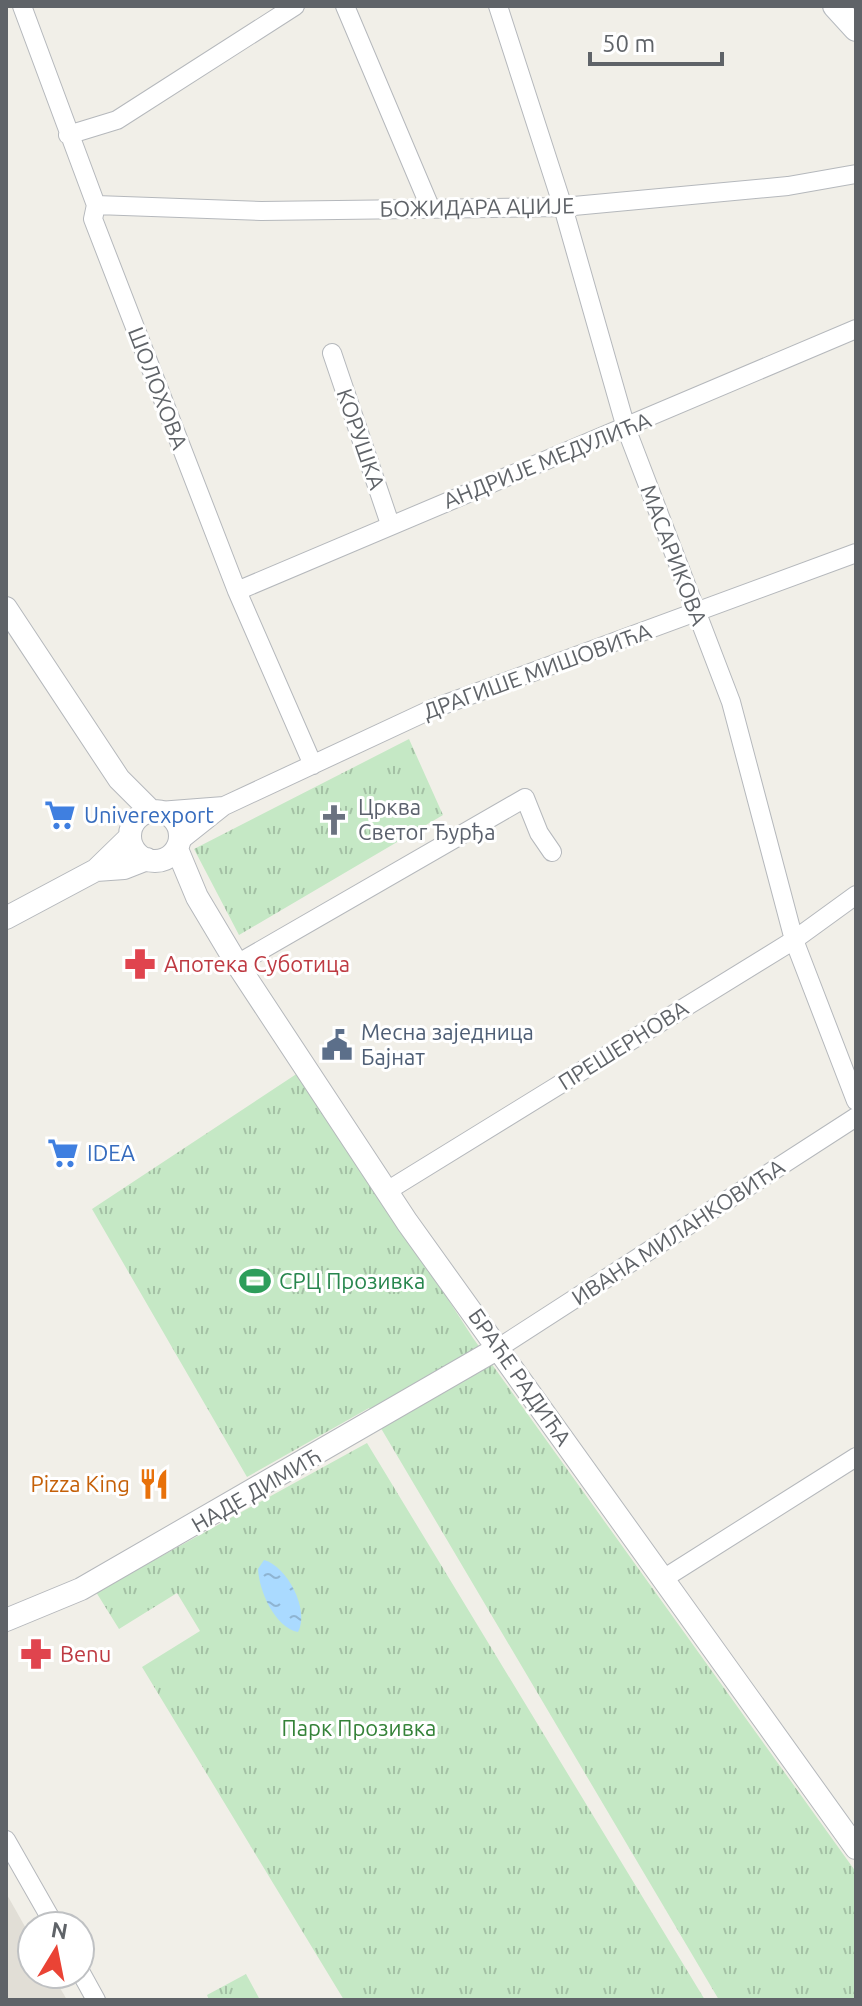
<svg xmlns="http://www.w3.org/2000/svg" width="862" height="2006" font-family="Ubuntu,sans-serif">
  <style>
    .education { fill: #e1ded6 }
    .grass { fill: url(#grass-tufts) }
    .water { fill: url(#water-ripples) }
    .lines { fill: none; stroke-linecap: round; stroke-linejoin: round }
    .minor-casing { stroke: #b5b8bc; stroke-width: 20 }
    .tertiary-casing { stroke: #b5b8bc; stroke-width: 24 }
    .secondary-casing { stroke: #b6babf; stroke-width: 26 }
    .minor { stroke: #fff; stroke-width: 18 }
    .tertiary { stroke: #fff; stroke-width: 22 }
    .secondary { stroke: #fff; stroke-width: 24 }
    .labels { text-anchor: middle; stroke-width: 6; stroke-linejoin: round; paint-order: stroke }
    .street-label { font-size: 22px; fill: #5f6368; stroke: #fff }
    .worship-label { font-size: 22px; fill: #5b616d; stroke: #fff; text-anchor: start }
    .shop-label { font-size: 22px; fill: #366cbe; stroke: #fff; text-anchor: start }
    .health-label { font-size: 22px; fill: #be3a42; stroke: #fff; text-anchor: start }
    .service-label { font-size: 22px; fill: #4e5e75; stroke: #fff; text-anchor: start }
    .leisure-label { font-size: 22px; fill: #27864d; stroke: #fff; text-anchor: start }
    .food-label { font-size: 22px; fill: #c56008; stroke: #fff; text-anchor: end }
    .park-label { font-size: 22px; fill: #348238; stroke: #fff }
  </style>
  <defs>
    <pattern id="grass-tufts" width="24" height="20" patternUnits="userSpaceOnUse" patternTransform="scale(2)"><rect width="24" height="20" fill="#c5e8c5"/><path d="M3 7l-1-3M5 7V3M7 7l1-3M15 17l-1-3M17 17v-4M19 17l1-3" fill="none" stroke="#a3c0a4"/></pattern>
    <pattern id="water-ripples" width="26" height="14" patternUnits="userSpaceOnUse" patternTransform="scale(2)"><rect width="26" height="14" fill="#aadaff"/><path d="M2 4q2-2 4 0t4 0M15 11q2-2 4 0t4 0" fill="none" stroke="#8eb4d2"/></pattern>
  </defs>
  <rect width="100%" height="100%" fill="#f1efe8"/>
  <path class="education" d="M 6,1893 L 32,1939 L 32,1974 L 52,1974 L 67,2000 L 6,2000 Z"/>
  <path class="grass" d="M 409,739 L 443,815 L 239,935 L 194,849 Z
    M 301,1071 L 473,1338 L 856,1872 L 856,2000 L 719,2000 L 369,1408 L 247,1477 L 92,1209 Z
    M 367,1443 L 705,2000 L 344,2000 L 142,1667 L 200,1631 L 177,1593 L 119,1629 L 96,1592 Z
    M 246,1974 L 260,2000 L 209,2000 L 207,1995 Z"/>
  <path class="water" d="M 264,1560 C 287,1566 310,1610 298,1632 C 275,1628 259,1591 258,1569 Z"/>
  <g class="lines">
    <defs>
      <path id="minor" d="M 22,6 L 96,205 L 93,219 L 237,591 L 313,765
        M 345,6 L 430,207
        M 498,6 L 563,207 L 626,428 L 731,702 L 794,940 L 856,1101
        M 68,135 L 117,120 L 295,6
        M 96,205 L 261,211 L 563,207 L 788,186 L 856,174
        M 332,353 L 390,524
        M 237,591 L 856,329
        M 159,811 L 224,806
        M 180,841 L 224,806 L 432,709 L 856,553
        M 237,964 L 525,798 L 539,833 L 552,852
        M 387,1191 L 794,940 L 856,895
        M 500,1347 L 856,1117
        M 663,1579 L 856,1457
        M 6,1840 L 55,1926
        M 80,1971 L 96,2000"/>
      <path id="tertiary" d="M 6,608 L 119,779 L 152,812
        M130 836a25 25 0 1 1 50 0a25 25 0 1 1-50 0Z
        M 177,849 L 197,897 L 237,964 L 407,1222 L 856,1848
        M 96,870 L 124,868 L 147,859
        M 6,918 L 96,870 L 130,837
        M 6,1620 L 81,1589 L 500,1347"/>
      <path id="secondary" d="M 835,6 L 856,29"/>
    </defs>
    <use href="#minor" class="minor-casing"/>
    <use href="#tertiary" class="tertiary-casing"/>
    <use href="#secondary" class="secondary-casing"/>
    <use href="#minor" class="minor"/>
    <use href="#tertiary" class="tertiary"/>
    <use href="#secondary" class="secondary"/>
  </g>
  <defs>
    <symbol id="supermarket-bare" viewBox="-9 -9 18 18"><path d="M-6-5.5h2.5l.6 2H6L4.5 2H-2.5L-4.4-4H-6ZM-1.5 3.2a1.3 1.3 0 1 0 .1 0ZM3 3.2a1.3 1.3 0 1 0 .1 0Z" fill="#3f7fe0" stroke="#fff" stroke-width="2.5" paint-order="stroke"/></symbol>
    <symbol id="church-bare" viewBox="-9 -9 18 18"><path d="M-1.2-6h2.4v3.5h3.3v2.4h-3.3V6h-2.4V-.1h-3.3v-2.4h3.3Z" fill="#6b7280" stroke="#fff" stroke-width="2.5" paint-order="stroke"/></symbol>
    <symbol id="pharmacy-bare" viewBox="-9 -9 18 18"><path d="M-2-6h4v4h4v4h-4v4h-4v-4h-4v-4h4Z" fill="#e0444e" stroke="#fff" stroke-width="2.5" paint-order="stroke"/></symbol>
    <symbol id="civic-bare" viewBox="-9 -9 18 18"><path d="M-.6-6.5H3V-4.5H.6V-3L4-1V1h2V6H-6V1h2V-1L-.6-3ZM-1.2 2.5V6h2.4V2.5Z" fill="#5c6f8a" stroke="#fff" stroke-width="2.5" paint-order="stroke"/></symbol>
    <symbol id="stadium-bare" viewBox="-9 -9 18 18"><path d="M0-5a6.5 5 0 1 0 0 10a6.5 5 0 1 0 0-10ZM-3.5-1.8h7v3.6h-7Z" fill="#2e9e5b" stroke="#fff" stroke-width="2.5" paint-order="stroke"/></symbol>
    <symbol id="restaurant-bare" viewBox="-9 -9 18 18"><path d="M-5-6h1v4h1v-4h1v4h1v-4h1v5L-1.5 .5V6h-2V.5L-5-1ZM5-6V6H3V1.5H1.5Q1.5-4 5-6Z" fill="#e8710a" stroke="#fff" stroke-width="2.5" paint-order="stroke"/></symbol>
  </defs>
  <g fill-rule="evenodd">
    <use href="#supermarket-bare" x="38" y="793" width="44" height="44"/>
    <use href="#church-bare" x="312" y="798" width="44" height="44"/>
    <use href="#pharmacy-bare" x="118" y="942" width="44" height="44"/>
    <use href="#civic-bare" x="315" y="1023" width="44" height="44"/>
    <use href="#supermarket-bare" x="41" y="1131" width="44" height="44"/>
    <use href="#stadium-bare" x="233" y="1259" width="44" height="44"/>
    <use href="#restaurant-bare" x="132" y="1462" width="44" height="44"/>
    <use href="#pharmacy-bare" x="14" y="1632" width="44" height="44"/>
  </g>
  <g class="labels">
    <g class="street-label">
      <text transform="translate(477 207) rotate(-1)" y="8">БОЖИДАРА АЏИЈЕ</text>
      <text transform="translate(158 388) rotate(69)" y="8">ШОЛОХОВА</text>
      <text transform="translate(361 439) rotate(71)" y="8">КОРУШКА</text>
      <text transform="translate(547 460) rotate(-22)" y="8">АНДРИЈЕ МЕДУЛИЋА</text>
      <text transform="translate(674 555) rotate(69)" y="8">МАСАРИКОВА</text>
      <text transform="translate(537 671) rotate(-20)" y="8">ДРАГИШЕ МИШОВИЋА</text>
      <text transform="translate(623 1045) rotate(-32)" y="8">ПРЕШЕРНОВА</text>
      <text transform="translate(678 1232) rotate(-33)" y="8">ИВАНА МИЛАНКОВИЋА</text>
      <text transform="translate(520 1377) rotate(55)" y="8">БРАЋЕ РАДИЋА</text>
      <text transform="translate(256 1490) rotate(-30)" y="8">НАДЕ ДИМИЋ</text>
    </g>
    <g class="worship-label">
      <text x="358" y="815">Црква<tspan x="358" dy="25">Светог Ђурђа</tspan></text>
    </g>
    <g class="shop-label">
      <text x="84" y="823">Univerexport</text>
      <text x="87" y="1161">IDEA</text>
    </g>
    <g class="health-label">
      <text x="164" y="972">Апотека Суботица</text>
      <text x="60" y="1662">Benu</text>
    </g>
    <g class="service-label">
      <text x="361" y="1040">Месна заједница<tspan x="361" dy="25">Бајнат</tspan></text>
    </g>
    <g class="leisure-label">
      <text x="279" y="1289">СРЦ Прозивка</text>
    </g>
    <g class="food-label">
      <text x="130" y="1492">Pizza King</text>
    </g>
    <g class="park-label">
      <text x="359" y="1736">Парк Прозивка</text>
    </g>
  </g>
  <rect width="862" height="2006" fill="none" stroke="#5f6368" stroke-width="16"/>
  <g transform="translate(56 1950) rotate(10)"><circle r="38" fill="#ffffff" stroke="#bfc1c3" stroke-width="2"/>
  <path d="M0-6L14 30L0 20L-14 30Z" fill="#ea4335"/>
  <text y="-12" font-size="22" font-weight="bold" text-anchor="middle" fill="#5f6368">N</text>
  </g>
  <path d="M590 52v12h132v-12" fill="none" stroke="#5f6368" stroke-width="4"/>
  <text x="602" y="52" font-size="24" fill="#5f6368" stroke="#ffffff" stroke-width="6" paint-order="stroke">50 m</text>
</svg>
